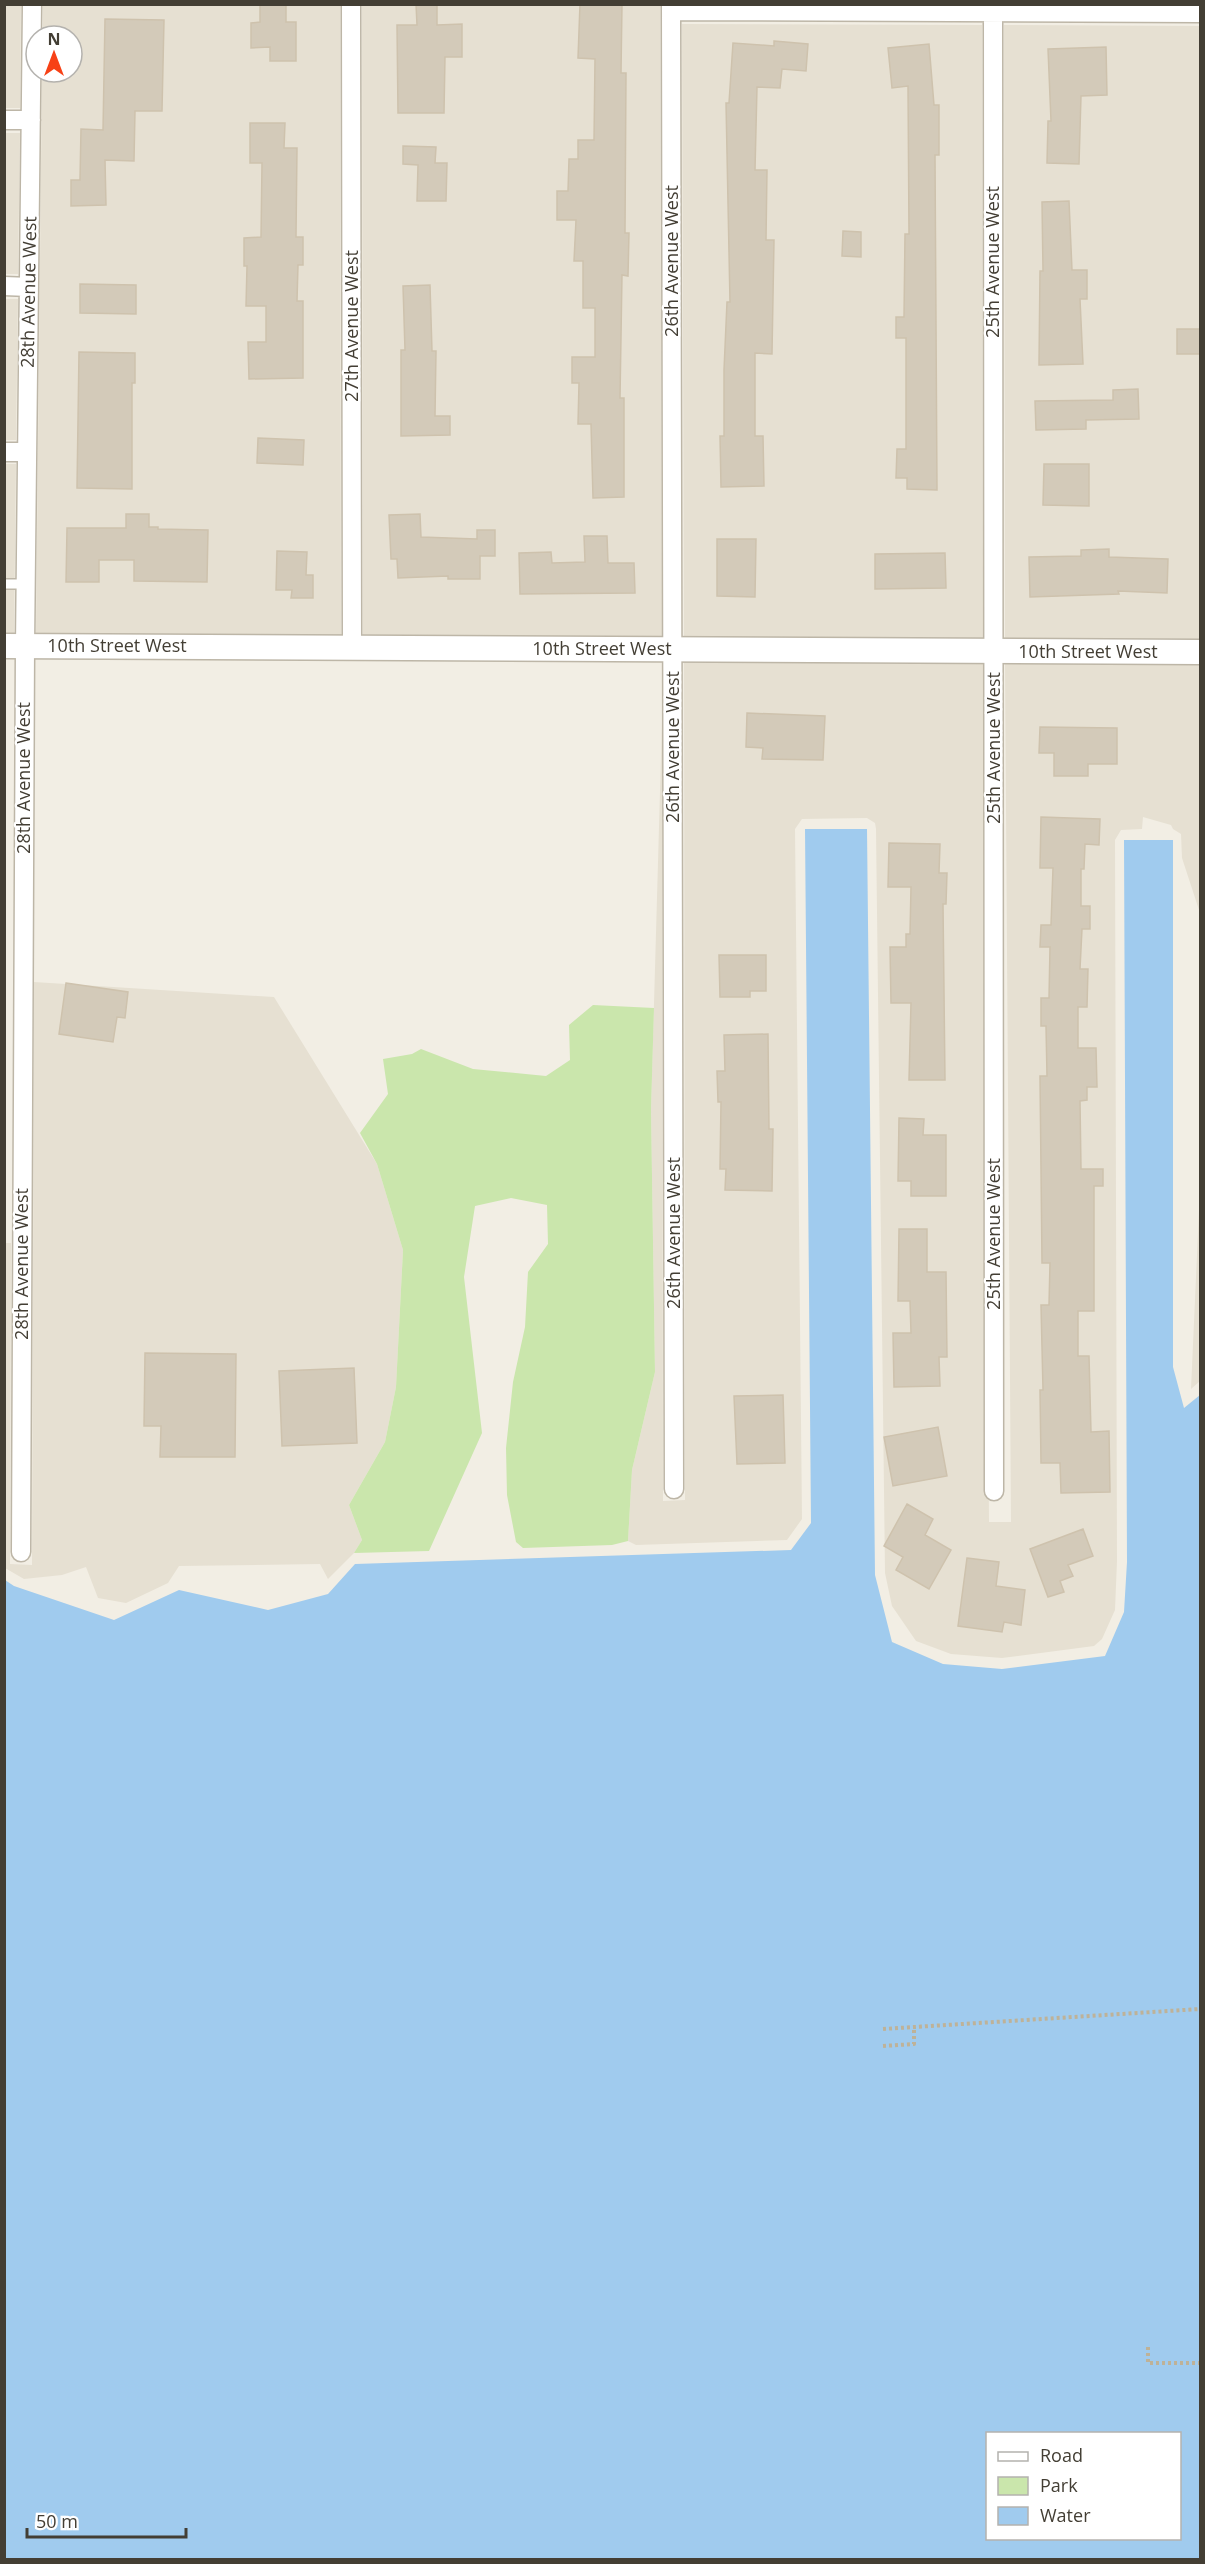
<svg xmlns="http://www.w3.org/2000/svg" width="1205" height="2564" font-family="'Open Sans',sans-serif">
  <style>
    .residential { fill: #e6e0d2 }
    .green { fill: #cae6ac }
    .water { fill: #a0cbee; fill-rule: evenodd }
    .building { fill: #d3cab9; stroke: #cec2ad; stroke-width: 1.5 }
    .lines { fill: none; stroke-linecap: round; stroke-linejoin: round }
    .service-casing { stroke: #bdb6a7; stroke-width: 12 }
    .minor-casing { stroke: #bdb6a7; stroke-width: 21 }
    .tertiary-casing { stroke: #bdb6a7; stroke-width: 27 }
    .path { stroke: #beb298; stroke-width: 4; stroke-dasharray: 3 3; stroke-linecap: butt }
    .service { stroke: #fff; stroke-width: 9 }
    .minor { stroke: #fff; stroke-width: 18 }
    .tertiary { stroke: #fff; stroke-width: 24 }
    .labels { text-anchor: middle; stroke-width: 4.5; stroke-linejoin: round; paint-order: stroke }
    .street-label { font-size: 18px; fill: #433e34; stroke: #fff }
  </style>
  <rect width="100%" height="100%" fill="#f2eee4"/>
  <path class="residential" d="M 5,4 L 21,5 L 20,108 L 5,108 Z
    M 43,5 L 340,5 L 341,636 L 36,633 L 42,72 L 72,72 L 72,36 L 43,36 Z
    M 362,5 L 660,5 L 662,637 L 363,636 Z
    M 682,24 L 982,25 L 983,640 L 684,637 Z
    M 1004,25 L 1200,26 L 1200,640 L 1005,640 Z
    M 5,133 L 20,133 L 18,274 L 5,274 Z
    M 5,299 L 18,299 L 16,440 L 5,440 Z
    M 5,464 L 16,464 L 14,633 L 5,633 Z
    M 684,662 L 983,664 L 989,1522 L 1011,1522 L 1005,664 L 1200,664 L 1200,913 L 1182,858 L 1181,834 L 1173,829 L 1171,825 L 1143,817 L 1142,829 L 1121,830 L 1115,840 L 1117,1561 L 1115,1610 L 1102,1639 L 1094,1646 L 1002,1658 L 951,1654 L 916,1641 L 892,1606 L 885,1573 L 876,829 L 875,823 L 867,818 L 802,819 L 795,829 L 802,1519 L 787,1540 L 636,1545 L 628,1541 L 632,1470 L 655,1372 L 651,1110 L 662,721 L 663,1501 L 685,1500 Z
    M 34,982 L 274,997 L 377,1164 L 403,1250 L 396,1387 L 385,1442 L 349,1505 L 362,1540 L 354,1553 L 328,1579 L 320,1564 L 179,1566 L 168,1583 L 126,1603 L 98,1598 L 86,1567 L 62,1575 L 24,1579 L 5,1568 L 4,1243 L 11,1243 L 10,1564 L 32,1565 Z
    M 1200,1047 L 1200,1381 L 1191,1389 L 1200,1188 Z"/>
  <path class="green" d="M 593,1005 L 654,1008 L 651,1110 L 655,1372 L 632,1470 L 628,1541 L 612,1545 L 523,1548 L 516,1542 L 507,1495 L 506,1448 L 513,1382 L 525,1327 L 528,1272 L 548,1244 L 547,1205 L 511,1198 L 475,1206 L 464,1277 L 482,1433 L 429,1551 L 354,1553 L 362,1540 L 349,1505 L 385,1442 L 396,1387 L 403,1250 L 377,1164 L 360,1133 L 388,1094 L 383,1059 L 412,1054 L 421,1049 L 473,1069 L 546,1076 L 570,1060 L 569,1025 Z"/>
  <path class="water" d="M 805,829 L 867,829 L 875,1575 L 892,1642 L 943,1664 L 1002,1669 L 1105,1656 L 1124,1612 L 1127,1562 L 1124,840 L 1173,840 L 1173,1367 L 1184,1408 L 1200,1395 L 1200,2559 L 5,2559 L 5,1580 L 14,1586 L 114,1620 L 179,1590 L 268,1610 L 328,1594 L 355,1564 L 791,1550 L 811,1523 ZM 988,2434 L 1180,2434 L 1180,2538 L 988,2538 Z"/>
  <path class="building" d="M 260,4 L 286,4 L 286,22 L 296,22 L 296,61 L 270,61 L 270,47 L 251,48 L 251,23 L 260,22 Z
    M 416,4 L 437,4 L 437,25 L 462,24 L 462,57 L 445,57 L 444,113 L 398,113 L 397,25 L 417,25 Z
    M 580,4 L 622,4 L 621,73 L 626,73 L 625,233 L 629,233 L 628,276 L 622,275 L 620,398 L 624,398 L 624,497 L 593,498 L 591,424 L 578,424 L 579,383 L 572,383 L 572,357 L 595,357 L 595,308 L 583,308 L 583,261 L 574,261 L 576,220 L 557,220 L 557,191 L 568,191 L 569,159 L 578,159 L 578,140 L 594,140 L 595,59 L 578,58 Z
    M 105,19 L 164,20 L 162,111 L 135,111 L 134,161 L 105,160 L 106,205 L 71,206 L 71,180 L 80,180 L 81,129 L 103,130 Z
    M 774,41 L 808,44 L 806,71 L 782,69 L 780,88 L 757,87 L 755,170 L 767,170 L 766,240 L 774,240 L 772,354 L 755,353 L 755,436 L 763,436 L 764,486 L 721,487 L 720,436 L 724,436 L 724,370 L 727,302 L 730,302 L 726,103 L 729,103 L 733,43 L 774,46 Z
    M 929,44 L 934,105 L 939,105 L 939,155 L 935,155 L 937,490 L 907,489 L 907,478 L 896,478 L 897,449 L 906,449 L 906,338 L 896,338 L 896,317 L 904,317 L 905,234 L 909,234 L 908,86 L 892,88 L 888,48 Z
    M 1106,47 L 1107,95 L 1081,96 L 1079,164 L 1047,163 L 1048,121 L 1051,121 L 1048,49 Z
    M 250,123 L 285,123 L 284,148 L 297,148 L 296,237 L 303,237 L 303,265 L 298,265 L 297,301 L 303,301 L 303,378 L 249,379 L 248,342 L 266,342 L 266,306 L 246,306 L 247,266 L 244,266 L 244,238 L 261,237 L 262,163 L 250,163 Z
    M 403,146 L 436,147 L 435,163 L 447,163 L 446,201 L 417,201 L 418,165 L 403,164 Z
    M 1069,201 L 1072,270 L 1087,270 L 1087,299 L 1080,299 L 1083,364 L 1039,365 L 1040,271 L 1043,271 L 1042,202 Z
    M 843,231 L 861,232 L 861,257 L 842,256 Z
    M 80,284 L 136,285 L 136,314 L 80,313 Z
    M 430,285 L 432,351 L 436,351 L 435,416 L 450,416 L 450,435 L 401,436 L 401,350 L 405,350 L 403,286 Z
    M 1177,329 L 1200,329 L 1200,354 L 1177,354 Z
    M 79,352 L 135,353 L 135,383 L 132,383 L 132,489 L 77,488 Z
    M 1138,389 L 1139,419 L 1086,420 L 1086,429 L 1036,430 L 1035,401 L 1113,400 L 1113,390 Z
    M 258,438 L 304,440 L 303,465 L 257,463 Z
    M 1044,464 L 1089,464 L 1089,506 L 1043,505 Z
    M 126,514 L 149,514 L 149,527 L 158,527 L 158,529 L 208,530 L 207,582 L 134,581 L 134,560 L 99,560 L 99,582 L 66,582 L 67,528 L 126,528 Z
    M 420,514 L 421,537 L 477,539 L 477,530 L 495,530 L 495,556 L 480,556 L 480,579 L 448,579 L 448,576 L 398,578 L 397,559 L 391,559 L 389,515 Z
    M 584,536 L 607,536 L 608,563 L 634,563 L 635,593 L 520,594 L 519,553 L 551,552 L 552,563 L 585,562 Z
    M 717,539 L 756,539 L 755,597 L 717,596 Z
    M 1109,549 L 1109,557 L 1168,559 L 1167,593 L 1118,591 L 1119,594 L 1030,597 L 1029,557 L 1081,556 L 1081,550 Z
    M 277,551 L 307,552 L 306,575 L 313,575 L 313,598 L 291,598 L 292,590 L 276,590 Z
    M 945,553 L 946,588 L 875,589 L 875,554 Z
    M 747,713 L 825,716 L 823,760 L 762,759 L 763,748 L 746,747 Z
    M 1040,727 L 1117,728 L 1117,764 L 1088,764 L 1088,776 L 1054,776 L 1054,753 L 1039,753 Z
    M 1041,817 L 1100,819 L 1099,845 L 1085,844 L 1084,869 L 1081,869 L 1081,906 L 1090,906 L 1090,929 L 1082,929 L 1080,969 L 1088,969 L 1087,1007 L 1078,1007 L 1078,1048 L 1096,1048 L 1097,1087 L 1087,1087 L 1087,1100 L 1080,1101 L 1081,1169 L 1103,1169 L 1103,1186 L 1094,1186 L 1094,1311 L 1078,1311 L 1078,1356 L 1089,1356 L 1091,1432 L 1109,1431 L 1110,1492 L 1061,1493 L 1060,1463 L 1041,1463 L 1040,1390 L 1043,1390 L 1041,1305 L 1049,1305 L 1050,1263 L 1042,1263 L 1040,1076 L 1047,1076 L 1046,1026 L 1041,1026 L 1041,998 L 1049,998 L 1050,947 L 1040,947 L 1041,925 L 1051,925 L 1053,868 L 1040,868 Z
    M 889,843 L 940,844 L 939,873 L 947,873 L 946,904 L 943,904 L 945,1080 L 909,1080 L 911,1003 L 891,1003 L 890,947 L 906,947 L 906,934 L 910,934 L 911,887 L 888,887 Z
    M 719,955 L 766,955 L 766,991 L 750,991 L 750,997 L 720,997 Z
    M 66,983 L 128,992 L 125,1018 L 117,1017 L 113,1042 L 59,1034 Z
    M 768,1034 L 769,1129 L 773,1129 L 772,1191 L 725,1190 L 726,1169 L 720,1169 L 721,1102 L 718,1102 L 717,1071 L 725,1071 L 724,1035 Z
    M 899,1118 L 924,1119 L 923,1135 L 946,1135 L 946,1196 L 911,1196 L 911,1181 L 898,1181 Z
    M 899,1229 L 927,1229 L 927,1272 L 946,1272 L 947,1357 L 939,1357 L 940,1386 L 894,1387 L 893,1333 L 911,1333 L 910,1301 L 898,1301 Z
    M 145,1353 L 236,1354 L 235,1457 L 160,1457 L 161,1426 L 144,1426 Z
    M 354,1368 L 357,1443 L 282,1446 L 279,1371 Z
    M 783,1395 L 785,1463 L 737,1464 L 734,1396 Z
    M 938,1427 L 947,1476 L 893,1486 L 884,1437 Z
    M 907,1504 L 933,1519 L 925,1535 L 951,1550 L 929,1589 L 896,1570 L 903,1557 L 884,1546 Z
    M 1083,1529 L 1093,1556 L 1068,1565 L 1073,1576 L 1060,1581 L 1064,1592 L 1048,1597 L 1030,1549 Z
    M 967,1558 L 999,1562 L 996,1586 L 1025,1590 L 1021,1625 L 1004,1622 L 1002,1632 L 958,1626 Z"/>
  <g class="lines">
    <defs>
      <path id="service" d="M 4,584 L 26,584"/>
      <path id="minor" d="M 351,4 L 352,648
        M 671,4 L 674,1489
        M 993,4 L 994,1491
        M 671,11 L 1200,13
        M 4,120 L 31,120
        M 4,286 L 29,287
        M 4,452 L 27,452
        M 21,1552 L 25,646 L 32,4"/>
      <path id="tertiary" d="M 4,646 L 1200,652"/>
    </defs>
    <use href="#service" class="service-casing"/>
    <use href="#minor" class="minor-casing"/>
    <use href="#tertiary" class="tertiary-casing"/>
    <path class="path" d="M 883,2029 L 1200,2009
      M 883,2046 L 914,2044 L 914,2028
      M 1148,2347 L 1148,2363 L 1200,2363"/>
    <use href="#service" class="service"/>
    <use href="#minor" class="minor"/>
    <use href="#tertiary" class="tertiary"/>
  </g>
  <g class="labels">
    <g class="street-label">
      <text transform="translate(672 261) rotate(-90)" y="6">26th Avenue West</text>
      <text transform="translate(993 262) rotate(-90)" y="6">25th Avenue West</text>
      <text transform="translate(29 292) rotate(-89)" y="6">28th Avenue West</text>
      <text transform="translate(352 326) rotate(-90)" y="6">27th Avenue West</text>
      <text x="117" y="652">10th Street West</text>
      <text x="602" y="655">10th Street West</text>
      <text x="1088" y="658">10th Street West</text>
      <text transform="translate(673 747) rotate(-90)" y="6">26th Avenue West</text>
      <text transform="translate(994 748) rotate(-90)" y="6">25th Avenue West</text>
      <text transform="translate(24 778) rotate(-90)" y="6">28th Avenue West</text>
      <text transform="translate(674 1233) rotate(-90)" y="6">26th Avenue West</text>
      <text transform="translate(994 1234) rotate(-90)" y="6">25th Avenue West</text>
      <text transform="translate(22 1264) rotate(-90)" y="6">28th Avenue West</text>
    </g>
  </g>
  <rect width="1205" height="2564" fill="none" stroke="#433e34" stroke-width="12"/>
  <rect x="986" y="2432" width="195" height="108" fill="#ffffff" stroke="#b4b2ae" stroke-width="1.5"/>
  <rect x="998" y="2452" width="30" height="9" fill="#ffffff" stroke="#b4b2ae" stroke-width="1.5"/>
  <text x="1040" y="2462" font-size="18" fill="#433e34">Road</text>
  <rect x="998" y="2477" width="30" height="18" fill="#cae6ac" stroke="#b4b2ae" stroke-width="1.5"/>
  <text x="1040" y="2492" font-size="18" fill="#433e34">Park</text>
  <rect x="998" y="2507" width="30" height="18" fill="#a0cbee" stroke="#b4b2ae" stroke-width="1.5"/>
  <text x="1040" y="2522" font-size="18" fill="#433e34">Water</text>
  <g transform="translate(54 54)"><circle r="28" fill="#ffffff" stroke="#b4b2ae" stroke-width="1.5"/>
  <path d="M0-4.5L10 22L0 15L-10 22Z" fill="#f74116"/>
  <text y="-9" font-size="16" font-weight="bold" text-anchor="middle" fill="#433e34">N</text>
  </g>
  <path d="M27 2528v9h159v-9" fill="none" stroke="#433e34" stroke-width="3"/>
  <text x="36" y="2528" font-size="18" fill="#433e34" stroke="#ffffff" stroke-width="4.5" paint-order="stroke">50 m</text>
</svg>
